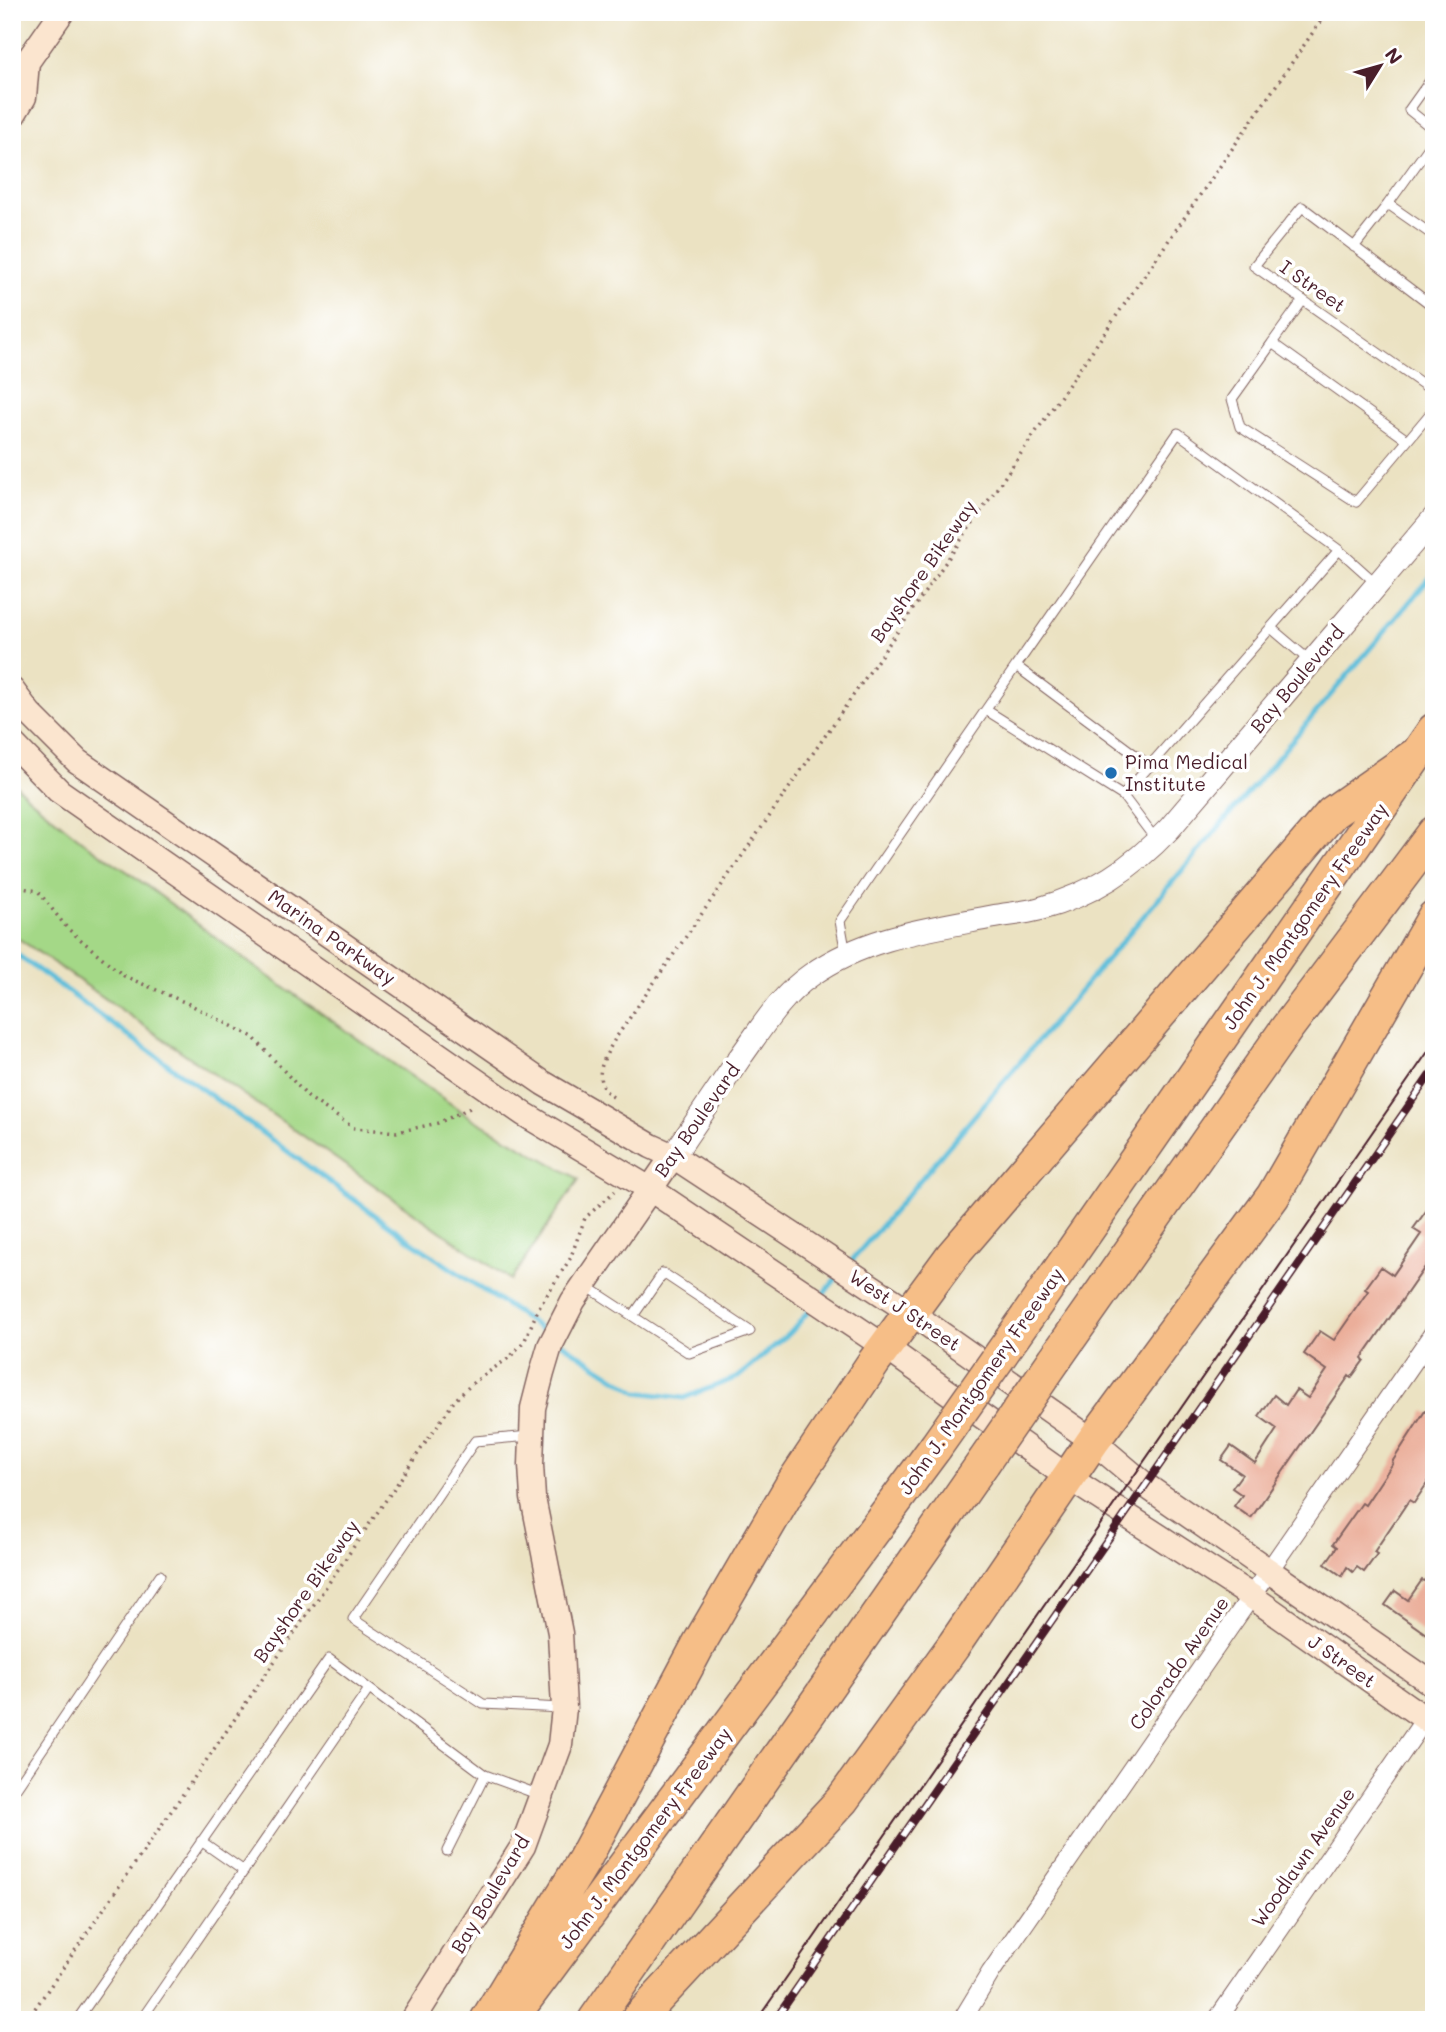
<svg xmlns="http://www.w3.org/2000/svg" width="1446" height="2032" font-family="Mali,sans-serif">
  <style>
    .green { fill: #a4d887; stroke: #777c59; stroke-width: 2 }
    .lines { fill: none; stroke-linecap: round; stroke-linejoin: round }
    .stream { stroke: #5cbdda; stroke-width: 5 }
    .building { fill: #ebae9a }
    .service-casing { stroke: #826360; stroke-width: 11 }
    .minor-casing { stroke: #826360; stroke-width: 20 }
    .tertiary-casing { stroke: #826360; stroke-width: 25 }
    .secondary-casing { stroke: #826360; stroke-width: 27 }
    .motorway-casing { stroke: #826360; stroke-width: 36 }
    .path { stroke: #826360; stroke-width: 3.5; stroke-dasharray: 2 5; stroke-linecap: butt }
    .service { stroke: #fff; stroke-width: 9 }
    .minor { stroke: #fff; stroke-width: 18 }
    .tertiary { stroke: #fff; stroke-width: 23 }
    .secondary { stroke: #fbe5cf; stroke-width: 24 }
    .motorway { stroke: #f6be87; stroke-width: 33 }
    .tram { stroke: #4a1f2b; stroke-width: 2 }
    .rail-casing { stroke: #4a1f2b; stroke-width: 8 }
    .rail { stroke: #fff; stroke-width: 5; stroke-dasharray: 16; stroke-linecap: butt }
    .motorway-bridge-casing { stroke: #826360; stroke-width: 36; stroke-linecap: butt }
    .motorway-bridge { stroke: #f6be87; stroke-width: 33 }
    .poi-dot { fill: #1f6fb2; stroke: #fff; stroke-width: 2.5 }
    .labels { text-anchor: middle; stroke-width: 7; stroke-linejoin: round; paint-order: stroke }
    .street-label { font-size: 19px; fill: #4a1f2b; stroke: #fff }
    .poi-label { font-size: 19px; fill: #4a1f2b; stroke: #fff; text-anchor: start }
  </style>
  <rect width="100%" height="100%" fill="#fff"/>
  <filter id="ink" filterUnits="userSpaceOnUse"><feTurbulence type="fractalNoise" baseFrequency=".0143" numOctaves="2"/><feDisplacementMap in="SourceGraphic" scale="14" xChannelSelector="R" yChannelSelector="G"/><feConvolveMatrix kernelMatrix="1 2 1 2 8 2 1 2 1" color-interpolation-filters="sRGB"/></filter>
  <filter id="wash" filterUnits="userSpaceOnUse"><feTurbulence type="fractalNoise" baseFrequency=".00686" numOctaves="4" result="noise"/><feDisplacementMap in="SourceGraphic" scale="28" xChannelSelector="R" yChannelSelector="G"/><feGaussianBlur stdDeviation="1.57" result="paint"/><feColorMatrix in="noise" values="0 0 0 0 0 0 0 0 0 0 0 0 0 0 0 0 0 1.4 0 .05"/><feComposite in="paint" operator="in"/></filter>
  <g filter="url(#wash)">
    <rect width="100%" height="100%" fill="#ebe2c2"/>
    <path class="green" d="M 12,781 L 29,798 L 86,844 L 131,874 L 255,967 L 471,1118 L 579,1179 L 511,1280 L 12,934 Z"/>
    <g class="lines">
      <path class="stream" d="M 12,951 L 415,1244 L 550,1335
        M 848,1265 L 1434,573
        M 821,1297 L 839,1275
        M 561,1343 L 637,1392 L 684,1398 L 738,1377 L 792,1331 L 812,1307"/>
    </g>
    <g id="blocks">
      <path class="building" d="M 1434,1200 L 1434,1254 L 1362,1358 L 1364,1360 L 1351,1378 L 1349,1376 L 1251,1518 L 1234,1506 L 1242,1495 L 1232,1488 L 1242,1474 L 1221,1460 L 1231,1446 L 1255,1463 L 1277,1429 L 1259,1416 L 1274,1395 L 1286,1405 L 1296,1390 L 1308,1398 L 1327,1370 L 1304,1354 L 1320,1331 L 1334,1340 L 1368,1291 L 1365,1289 L 1381,1267 L 1393,1275 L 1421,1234 L 1413,1229 Z
        M 1425,1411 L 1434,1417 L 1434,1473 L 1414,1503 L 1409,1500 L 1374,1552 L 1377,1554 L 1364,1572 L 1357,1567 L 1353,1572 L 1347,1567 L 1342,1576 L 1325,1564 L 1337,1547 L 1333,1544 L 1362,1503 L 1365,1505 L 1393,1463 L 1392,1462 Z
        M 1434,1568 L 1434,1628 L 1429,1636 L 1385,1605 L 1395,1591 L 1408,1600 L 1422,1580 L 1424,1581 Z"/>
    </g>
  </g>
  <g filter="url(#ink)">
    <use href="#blocks" fill-opacity="0" stroke="#826360" stroke-width="2"/>
    <g class="lines">
      <defs>
        <path id="service" d="M 1434,75 L 1409,110 L 1434,130
          M 1388,204 L 1434,140
          M 1354,247 L 1388,204 L 1434,236
          M 1434,307 L 1302,207 L 1254,266 L 1434,392
          M 1272,343 L 1303,300
          M 1407,440 L 1272,343 L 1232,399 L 1240,427 L 1356,502 L 1434,409
          M 1271,628 L 1310,661
          M 986,710 L 1123,796
          M 1150,766 L 1016,666 L 1178,433 L 1339,550
          M 1156,840 L 1123,796 L 1339,550 L 1377,584
          M 846,954 L 840,921 L 1016,666
          M 585,1285 L 689,1353 L 750,1331 L 663,1273 L 633,1316
          M 529,1436 L 475,1441 L 353,1619 L 483,1704 L 561,1708
          M 12,1794 L 160,1575
          M 201,1841 L 244,1871
          M 447,1851 L 485,1775
          M 77,2020 L 329,1659 L 485,1775 L 540,1795
          M 141,2020 L 369,1689"/>
        <path id="minor" d="M 962,2020 L 991,1972 L 1434,1332
          M 1217,2020 L 1425,1719"/>
        <path id="tertiary" d="M 673,1156 C 695,1124 717,1091 739,1059 C 761,1029 780,996 811,975 C 865,937 929,929 992,917 C 1008,914 1024,913 1039,909 C 1093,894 1131,869 1169,829 L 1434,518"/>
        <path id="secondary" d="M 12,117 L 24,97 L 27,62 L 62,12
          M 12,690 L 29,713 L 77,761 L 543,1083 L 651,1146 L 673,1156 L 910,1312 L 1093,1441 L 1145,1485 L 1434,1685
          M 12,743 L 59,791 L 524,1114 L 650,1189 L 885,1347 L 1069,1478 L 1251,1596 L 1434,1725
          M 413,2020 L 523,1846 L 560,1745 L 564,1708 L 560,1633 L 533,1498 L 531,1465 L 533,1408 L 542,1373 L 550,1346 L 573,1301 L 673,1156"/>
        <path id="motorway" d="M 1027,1317 L 1434,730
          M 1055,1359 L 1287,1028 L 1434,833
          M 487,2020 L 584,1860 L 700,1642 L 791,1486 L 874,1362 L 952,1256 L 1332,813 L 1418,753
          M 510,2020 L 935,1448
          M 595,2020 L 983,1463
          M 637,2020 L 842,1800 L 954,1645 L 1093,1441 L 1273,1196 L 1434,917"/>
      </defs>
      <use href="#service" class="service-casing"/>
      <use href="#minor" class="minor-casing"/>
      <use href="#tertiary" class="tertiary-casing"/>
      <use href="#secondary" class="secondary-casing"/>
      <use href="#motorway" class="motorway-casing"/>
      <path class="path" d="M 12,886 L 38,891 L 67,928 L 124,976 L 189,1004 L 253,1037 L 308,1097 L 354,1128 L 397,1132 L 438,1123 L 472,1107
        M 613,1097 C 589,1081 604,1058 615,1039 L 1327,12
        M 27,2020 L 455,1400 L 474,1382 L 510,1357 L 525,1340 L 539,1307 L 570,1259 L 585,1218 L 615,1191"/>
      <use href="#service" class="service"/>
      <use href="#minor" class="minor"/>
      <use href="#tertiary" class="tertiary"/>
      <use href="#secondary" class="secondary"/>
      <use href="#motorway" class="motorway"/>
      <path class="tram" d="M 757,2020 L 1434,1043"/>
      <defs>
        <path id="rail" d="M 775,2020 L 1434,1069"/>
      </defs>
      <use href="#rail" class="rail-casing"/>
      <use href="#rail" class="rail"/>
      <defs>
        <path id="motorway-bridge" d="M 935,1448 L 1027,1317
          M 983,1463 L 1055,1359"/>
      </defs>
      <use href="#motorway-bridge" class="motorway-bridge-casing"/>
      <use href="#motorway-bridge" class="motorway-bridge"/>
    </g>
  </g>
  <circle class="poi-dot" cx="1111" cy="773" r="7"/>
  <g class="labels">
    <g class="street-label">
      <text transform="translate(1313 286) rotate(35)" y="7">I Street</text>
      <text transform="translate(923 571) rotate(-55)" y="7">Bayshore Bikeway</text>
      <text transform="translate(1297 679) rotate(-50)" y="7">Bay Boulevard</text>
      <text transform="translate(1305 916) rotate(-55)" y="7">John J. Montgomery Freeway</text>
      <text transform="translate(332 937) rotate(35)" y="7">Marina Parkway</text>
      <text transform="translate(697 1120) rotate(-55)" y="7">Bay Boulevard</text>
      <text transform="translate(905 1310) rotate(34)" y="7">West J Street</text>
      <text transform="translate(981 1381) rotate(-55)" y="7">John J. Montgomery Freeway</text>
      <text transform="translate(306 1591) rotate(-55)" y="7">Bayshore Bikeway</text>
      <text transform="translate(1342 1661) rotate(35)" y="7">J Street</text>
      <text transform="translate(1179 1663) rotate(-55)" y="7">Colorado Avenue</text>
      <text transform="translate(645 1838) rotate(-53)" y="7">John J. Montgomery Freeway</text>
      <text transform="translate(1303 1857) rotate(-55)" y="7">Woodlawn Avenue</text>
      <text transform="translate(490 1894) rotate(-59)" y="7">Bay Boulevard</text>
    </g>
    <g class="poi-label">
      <text x="1125" y="769">Pima Medical<tspan x="1125" dy="22">Institute</tspan></text>
    </g>
  </g>
  <rect width="1446" height="2032" fill="none" stroke="#fff" stroke-width="42"/>
  <g transform="translate(1380 66) rotate(53)" stroke="#ffffff" stroke-width="5" paint-order="stroke">
  <path d="M0-5L12 26L0 18L-12 26Z" fill="#4a1f2b"/>
  <text y="-10" font-size="19" font-weight="bold" text-anchor="middle" fill="#4a1f2b">N</text>
  </g>
</svg>
